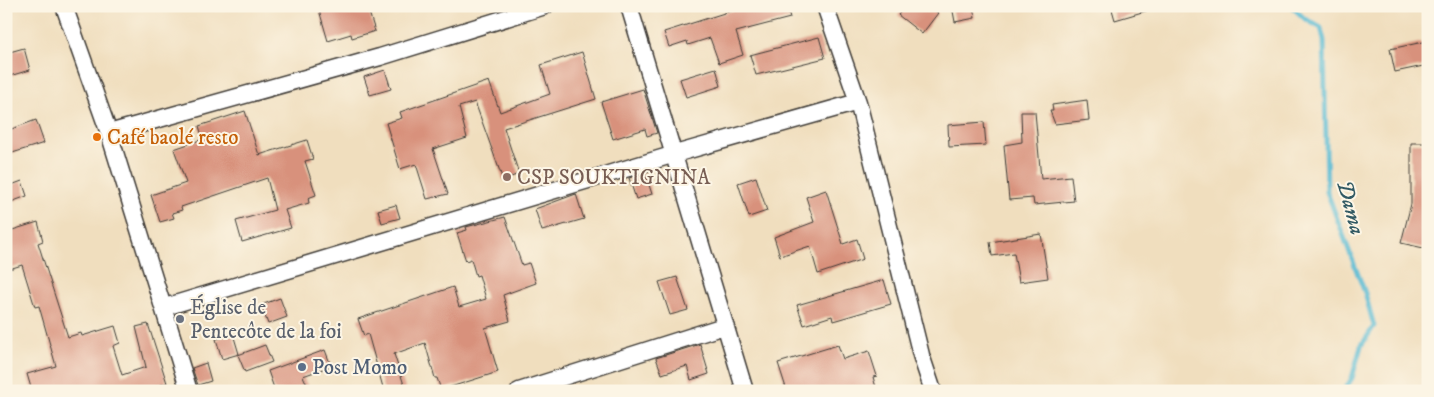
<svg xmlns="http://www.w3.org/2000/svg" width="1434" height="397" font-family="'IM FELL DW Pica',serif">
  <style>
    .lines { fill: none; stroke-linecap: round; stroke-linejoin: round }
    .stream { stroke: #52b8d1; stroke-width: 5 }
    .building { fill: #d8917c }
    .minor-casing { stroke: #3c3934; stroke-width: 19 }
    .minor { stroke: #fff; stroke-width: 16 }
    .food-dot { fill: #e8710a; stroke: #fcf5e5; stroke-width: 2 }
    .education-dot { fill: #8d6e63; stroke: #fcf5e5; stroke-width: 2 }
    .worship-dot { fill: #6b7280; stroke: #fcf5e5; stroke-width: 2 }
    .service-dot { fill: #5c6f8a; stroke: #fcf5e5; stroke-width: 2 }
    .labels { text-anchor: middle; stroke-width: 4; stroke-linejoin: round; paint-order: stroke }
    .food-label { font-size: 21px; fill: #c56008; stroke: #fcf5e5; text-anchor: start }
    .education-label { font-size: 21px; fill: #785e54; stroke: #fcf5e5; text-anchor: start }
    .worship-label { font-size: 21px; fill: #5b616d; stroke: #fcf5e5; text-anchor: start }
    .service-label { font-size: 21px; fill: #4e5e75; stroke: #fcf5e5; text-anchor: start }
    .water-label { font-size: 22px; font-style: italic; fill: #325a64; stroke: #fcf5e5 }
  </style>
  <rect width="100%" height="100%" fill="#fcf5e5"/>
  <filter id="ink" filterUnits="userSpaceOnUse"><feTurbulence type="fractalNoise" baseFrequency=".02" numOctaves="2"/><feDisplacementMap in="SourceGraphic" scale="10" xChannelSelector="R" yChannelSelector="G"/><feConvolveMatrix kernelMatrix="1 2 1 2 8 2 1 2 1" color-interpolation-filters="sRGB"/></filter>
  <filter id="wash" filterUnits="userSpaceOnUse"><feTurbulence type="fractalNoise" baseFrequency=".0096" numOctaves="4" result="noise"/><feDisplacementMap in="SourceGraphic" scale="20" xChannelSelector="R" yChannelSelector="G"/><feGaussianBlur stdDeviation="1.12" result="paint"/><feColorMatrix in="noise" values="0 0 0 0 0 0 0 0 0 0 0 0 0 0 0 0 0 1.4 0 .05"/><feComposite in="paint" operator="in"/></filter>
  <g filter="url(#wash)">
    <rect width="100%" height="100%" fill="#f0debe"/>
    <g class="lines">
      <path class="stream" d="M 1291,6 L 1304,18 L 1321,28 L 1324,40 L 1327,192 L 1365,293 L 1374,326 L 1361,346 L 1352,378 L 1344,391"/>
    </g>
    <g id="blocks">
      <path class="building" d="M 332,6 L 367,6 L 375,31 L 352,38 L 351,34 L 328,41 L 319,10 Z
        M 736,6 L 787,6 L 790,18 L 736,32 L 743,55 L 719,63 L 710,38 L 688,45 L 687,41 L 669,47 L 664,32 L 737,9 Z
        M 905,6 L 930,6 L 938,13 L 922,34 L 898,15 Z
        M 952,6 L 973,6 L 975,18 L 955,22 Z
        M 1111,6 L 1149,6 L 1149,10 L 1115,20 Z
        M 819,37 L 825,58 L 756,75 L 750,55 Z
        M 1428,41 L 1428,65 L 1395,72 L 1390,49 Z
        M 24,48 L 30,70 L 6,77 L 6,53 Z
        M 582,52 L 596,99 L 504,128 L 519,174 L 503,180 L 475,102 L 459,107 L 467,138 L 433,149 L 448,194 L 427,199 L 416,164 L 400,169 L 386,123 L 402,118 L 400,112 L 489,81 L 500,112 L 550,94 L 541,65 Z
        M 716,68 L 721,86 L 686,97 L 680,79 Z
        M 385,70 L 391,89 L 370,95 L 364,77 Z
        M 643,89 L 657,133 L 647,136 L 645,129 L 613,139 L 601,102 Z
        M 1087,100 L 1089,120 L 1055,124 L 1050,111 L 1053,111 L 1052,105 Z
        M 245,111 L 259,155 L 307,140 L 313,159 L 305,161 L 316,195 L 308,198 L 309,203 L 285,210 L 291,228 L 242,242 L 236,221 L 275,210 L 267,178 L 181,207 L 182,210 L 172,213 L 174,218 L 160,222 L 151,195 L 186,183 L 174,149 L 203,139 L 199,126 Z
        M 1021,112 L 1035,112 L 1041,179 L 1071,176 L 1074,201 L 1034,205 L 1033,198 L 1009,200 L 1004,145 L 1022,142 Z
        M 36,120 L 44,143 L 6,155 L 6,131 Z
        M 984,122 L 986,145 L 949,147 L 948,125 Z
        M 1411,143 L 1428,143 L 1428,249 L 1401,243 L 1411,204 Z
        M 645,173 L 652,194 L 636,199 L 629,178 Z
        M 756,177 L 767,211 L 749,217 L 738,183 Z
        M 22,181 L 27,196 L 11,202 L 6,187 Z
        M 826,190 L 843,244 L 857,239 L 863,259 L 818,274 L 810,246 L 780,256 L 774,237 L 814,222 L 806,197 Z
        M 576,194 L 584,219 L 542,231 L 535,209 Z
        M 396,205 L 400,218 L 382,223 L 378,210 Z
        M 505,217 L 522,265 L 529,263 L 536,283 L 503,295 L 510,321 L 485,328 L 498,372 L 441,390 L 437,378 L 435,378 L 425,343 L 394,354 L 406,391 L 384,391 L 368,334 L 364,336 L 358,319 L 453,287 L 459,307 L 486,299 L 479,275 L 476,276 L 471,259 L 466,261 L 457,233 L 467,230 L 466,227 Z
        M 38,222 L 43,241 L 38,243 L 68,337 L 81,333 L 82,336 L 115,326 L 120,343 L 113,346 L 122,375 L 146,367 L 136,327 L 148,324 L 167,383 L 151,388 L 152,391 L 32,391 L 27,374 L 56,366 L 39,306 L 35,307 L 22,265 L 6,270 L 6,232 Z
        M 1041,234 L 1048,278 L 1019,282 L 1014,253 L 992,256 L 990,242 Z
        M 677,277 L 688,310 L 670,315 L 659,282 Z
        M 884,280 L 891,304 L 833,321 L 832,316 L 804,325 L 797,305 Z
        M 280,298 L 287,317 L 268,324 L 261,305 Z
        M 233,334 L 239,354 L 222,359 L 216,339 Z
        M 700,344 L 709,374 L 691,380 L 687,366 L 662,374 L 656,358 Z
        M 265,345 L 272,362 L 245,372 L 238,355 Z
        M 838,345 L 843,359 L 869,351 L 877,376 L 873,377 L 877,391 L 857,391 L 855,386 L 839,391 L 787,391 L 778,363 Z
        M 325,350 L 331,366 L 303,376 L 310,391 L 275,391 L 268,371 Z
        M 206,363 L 211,381 L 198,385 L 192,368 Z"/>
    </g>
  </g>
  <g filter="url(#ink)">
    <use href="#blocks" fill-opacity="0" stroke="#3c3934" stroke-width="1"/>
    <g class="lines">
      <defs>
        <path id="minor" d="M 64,6 L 109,133 L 189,391
          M 629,6 L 745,391
          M 825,6 L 858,102 L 921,355 L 933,391
          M 109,133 L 380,57 L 545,6
          M 165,307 L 675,154 L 858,102
          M 519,391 L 724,326"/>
      </defs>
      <use href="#minor" class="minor-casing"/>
      <use href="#minor" class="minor"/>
    </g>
  </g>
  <circle class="food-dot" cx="97" cy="137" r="5"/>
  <circle class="education-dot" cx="507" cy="177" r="5"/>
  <circle class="worship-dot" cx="180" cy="319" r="5"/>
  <circle class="service-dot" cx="302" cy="367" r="5"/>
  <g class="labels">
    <g class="food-label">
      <text x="107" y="144">Café baolé resto</text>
    </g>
    <g class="education-label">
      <text x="517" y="184">CSP SOUKTIGNINA</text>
    </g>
    <g class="worship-label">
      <text x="190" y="314">Église de<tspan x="190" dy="24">Pentecôte de la foi</tspan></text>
    </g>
    <g class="service-label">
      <text x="312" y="374">Post Momo</text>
    </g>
    <g class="water-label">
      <text transform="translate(1352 207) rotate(75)" y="8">Dama</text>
    </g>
  </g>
  <rect width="1434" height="397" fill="none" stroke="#fcf5e5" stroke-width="25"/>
</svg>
